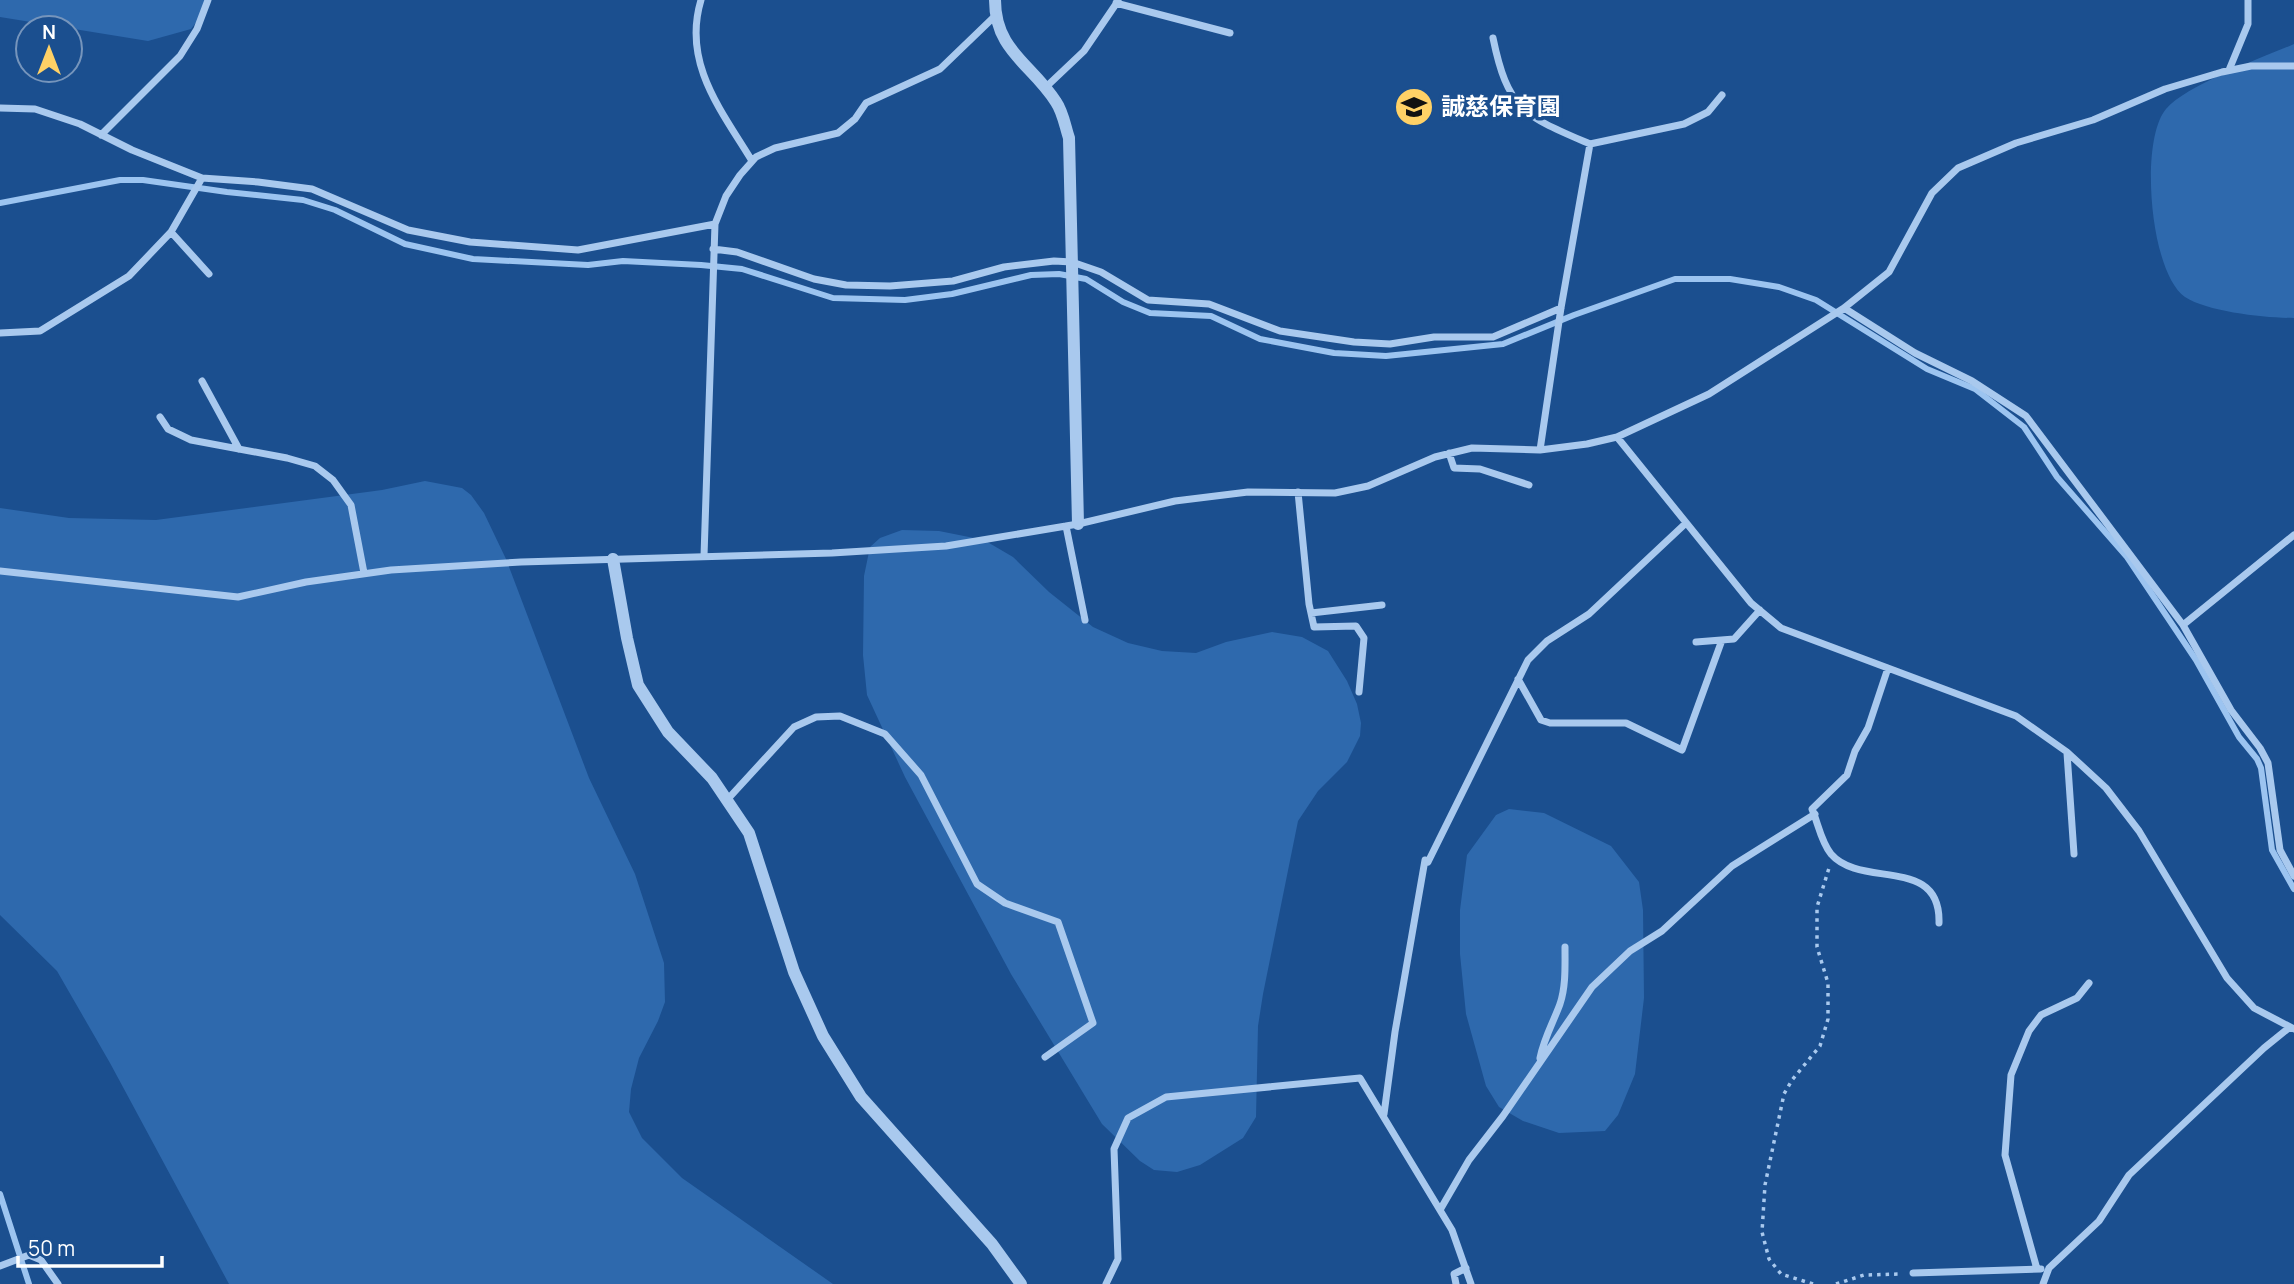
<svg xmlns="http://www.w3.org/2000/svg" width="2294" height="1284" font-family="Manrope,'Noto Sans JP',sans-serif">
  <style>
    .green { fill: #2e69ad }
    .lines { fill: none; stroke-linecap: round; stroke-linejoin: round }
    .stream { stroke: #9cc4f0; stroke-width: 6 }
    .path { stroke: #a9c9ee; stroke-width: 3.5; stroke-dasharray: 3.5 5; stroke-linecap: butt }
    .minor { stroke: #a9c9ee; stroke-width: 7 }
    .tertiary { stroke: #a9c9ee; stroke-width: 12 }
    .labels { text-anchor: middle; stroke-width: 7; stroke-linejoin: round; paint-order: stroke }
    .poi-label { font-size: 24px; font-weight: bold; fill: #fff; stroke: #1b4f8f; text-anchor: start }
  </style>
  <rect width="100%" height="100%" fill="#1b4f8f"/>
  <path class="green" d="M 0,0 L 208,0 L 207,8 L 191,29 L 148,41 L 0,17 Z
    M 2294,44 L 2294,318 C 2266,318 2208,312 2185,297 C 2150,273 2139,141 2166,109 C 2188,84 2262,58 2294,44 Z
    M 425,481 L 462,488 L 471,495 L 484,513 L 506,559 L 589,778 L 635,874 L 664,963 L 665,1002 L 658,1021 L 639,1058 L 631,1089 L 629,1112 L 642,1138 L 682,1178 L 833,1284 L 229,1284 L 110,1063 L 57,971 L 0,915 L 0,508 L 69,518 L 156,520 L 382,490 Z
    M 902,530 L 939,531 L 984,540 L 1013,557 L 1049,592 L 1093,627 L 1128,643 L 1162,651 L 1196,653 L 1226,642 L 1272,632 L 1302,637 L 1328,651 L 1347,681 L 1357,704 L 1361,723 L 1360,736 L 1347,762 L 1318,791 L 1298,821 L 1263,994 L 1258,1026 L 1256,1117 L 1243,1138 L 1200,1165 L 1177,1172 L 1154,1170 L 1140,1161 L 1102,1124 L 1011,974 L 905,777 L 867,695 L 863,655 L 864,576 L 870,547 L 880,538 Z
    M 1509,809 L 1544,813 L 1611,846 L 1639,882 L 1643,910 L 1644,998 L 1635,1074 L 1618,1115 L 1605,1131 L 1559,1133 L 1523,1121 L 1499,1107 L 1486,1086 L 1466,1014 L 1460,954 L 1460,910 L 1467,855 L 1496,815 Z"/>
  <g class="lines">
    <path class="stream" d="M 0,203 L 120,180 L 143,180 L 227,192 L 303,200 L 335,210 L 405,244 L 473,259 L 588,265 L 623,261 L 701,265 L 742,269 L 833,298 L 905,300 L 952,294 L 1031,275 L 1059,274 L 1086,279 L 1123,302 L 1150,313 L 1211,316 L 1260,339 L 1334,353 L 1386,356 L 1503,344 L 1574,315 L 1675,279 L 1730,279 L 1779,287 L 1816,300 L 1927,369 L 1975,389 L 2024,427 L 2057,477 L 2127,557 L 2196,660 L 2239,737 L 2257,759 L 2261,768 L 2272,850 L 2294,889
      M 0,1194 L 29,1284"/>
    <path class="path" d="M 1813,1284 L 1781,1274 L 1769,1259 L 1762,1232 L 1765,1185 L 1784,1094 L 1792,1080 L 1820,1046 L 1828,1019 L 1828,983 L 1817,947 L 1817,907 L 1829,868
      M 1836,1284 L 1864,1275 L 1901,1274"/>
    <path class="minor" d="M 701,0 C 682,63 721,110 752,161
      M 1116,3 L 1230,33
      M 1493,38 C 1508,111 1525,116 1590,144 L 1561,308 L 1540,450
      M 2229,70 L 2248,24 L 2248,0
      M 1046,87 L 1084,51 L 1118,1
      M 0,108 L 35,109 L 80,124 L 132,150 L 202,178 L 258,182 L 312,189 L 408,230 L 470,242 L 578,250 L 715,224
      M 101,135 L 180,56 L 197,29 L 208,0
      M 1590,144 L 1684,124 L 1708,112 L 1722,95
      M 171,232 L 209,274
      M 713,249 L 737,252 L 814,279 L 846,285 L 890,286 L 953,281 L 1004,267 L 1054,261 L 1072,262 L 1101,272 L 1148,300 L 1209,304 L 1280,331 L 1354,342 L 1390,344 L 1434,337 L 1493,337 L 1561,308
      M 1844,308 L 1915,353 L 1972,381 L 2026,416 L 2183,625 L 2231,710 L 2260,748 L 2268,763 L 2280,850 L 2294,876
      M 0,333 L 40,331 L 129,276 L 171,232 L 202,178
      M 202,381 L 239,449
      M 160,417 L 168,429 L 191,440 L 287,458 L 315,466 L 333,480 L 351,505 L 364,573
      M 1617,437 L 1751,603 L 1781,628 L 2016,716 L 2067,752 L 2106,788 L 2139,831 L 2227,978 L 2254,1008 L 2294,1029
      M 1449,453 L 1454,468 L 1480,469 L 1529,485
      M 1298,492 L 1309,604 L 1314,627 L 1356,626 L 1364,638 L 1359,692
      M 1066,526 L 1085,620
      M 704,556 L 715,224 L 726,196 L 740,175 L 756,157 L 775,148 L 838,133 L 855,119 L 866,103 L 940,69 L 995,16
      M 0,571 L 238,597 L 306,582 L 391,570 L 521,562 L 832,553 L 946,546 L 1078,524 L 1175,501 L 1248,492 L 1335,493 L 1368,486 L 1435,457 L 1472,448 L 1540,450 L 1587,444 L 1617,437 L 1709,394 L 1844,308 L 1889,272 L 1932,193 L 1958,168 L 2016,143 L 2093,120 L 2165,89 L 2222,72 L 2251,66 L 2294,66
      M 1311,613 L 1382,605
      M 2183,625 L 2294,535
      M 1696,642 L 1734,639 L 1760,610
      M 1888,668 L 1868,728 L 1855,751 L 1847,775 L 1812,809 C 1818,823 1821,842 1831,854 C 1861,889 1941,855 1939,923
      M 1518,679 L 1541,720 L 1550,723 L 1626,723 L 1682,750 L 1722,640
      M 2067,753 L 2074,854
      M 727,800 L 794,727 L 816,717 L 840,716 L 885,734 L 921,775 L 977,884 L 1005,903 L 1058,922 L 1093,1023 L 1045,1057
      M 1540,1058 C 1544,1038 1553,1023 1560,1004 C 1566,986 1565,966 1565,947
      M 1384,1114 L 1395,1032 L 1425,860 L 1428,862 L 1528,660 L 1547,641 L 1589,614 L 1686,523
      M 1440,1210 L 1469,1160 L 1503,1116 L 1592,987 L 1630,951 L 1662,931 L 1732,866 L 1815,814
      M 0,1266 L 29,1255 L 41,1260 L 58,1284
      M 2037,1269 L 2005,1155 L 2011,1075 L 2029,1031 L 2041,1015 L 2077,998 L 2089,983
      M 1913,1273 L 2041,1269
      M 1106,1284 L 1118,1259 L 1114,1149 L 1128,1118 L 1166,1097 L 1360,1078 L 1452,1230 L 1471,1284
      M 1456,1284 L 1454,1274 L 1466,1268
      M 2043,1284 L 2049,1268 L 2099,1221 L 2129,1175 L 2264,1048 L 2290,1027"/>
    <path class="tertiary" d="M 995,0 C 995,51 1032,64 1056,102 C 1063,112 1065,126 1069,138 L 1078,524
      M 613,559 L 627,638 L 638,685 L 668,732 L 712,778 L 749,833 L 794,972 L 823,1036 L 861,1097 L 992,1244 L 1021,1284"/>
  </g>
  <defs>
    <symbol id="school-disc" viewBox="-11 -11 22 22"><circle r="9.5" fill="#ffd166" stroke="#1b4f8f"/><path d="M0-5L7-2L0 1L-7-2ZM-4 1L0 2.5L4 1V4Q0 6-4 4Z" fill="#111"/></symbol>
  </defs>
  <g fill-rule="evenodd">
    <use href="#school-disc" x="1392" y="85" width="44" height="44"/>
  </g>
  <g class="labels">
    <g class="poi-label">
      <text x="1441" y="115">誠慈保育園</text>
    </g>
  </g>
  <g transform="translate(49 49)"><circle r="33" fill="#1b4f8f" stroke="#7695bc" stroke-width="2"/>
  <path d="M0-5L12 26L0 18L-12 26Z" fill="#ffd166"/>
  <text y="-10" font-size="19" font-weight="bold" text-anchor="middle" fill="#ffffff">N</text>
  </g>
  <path d="M18 1256v10h144v-10" fill="none" stroke="#ffffff" stroke-width="3.5"/>
  <text x="28" y="1256" font-size="21" fill="#ffffff" stroke="#1b4f8f" stroke-width="5" paint-order="stroke">50 m</text>
</svg>
